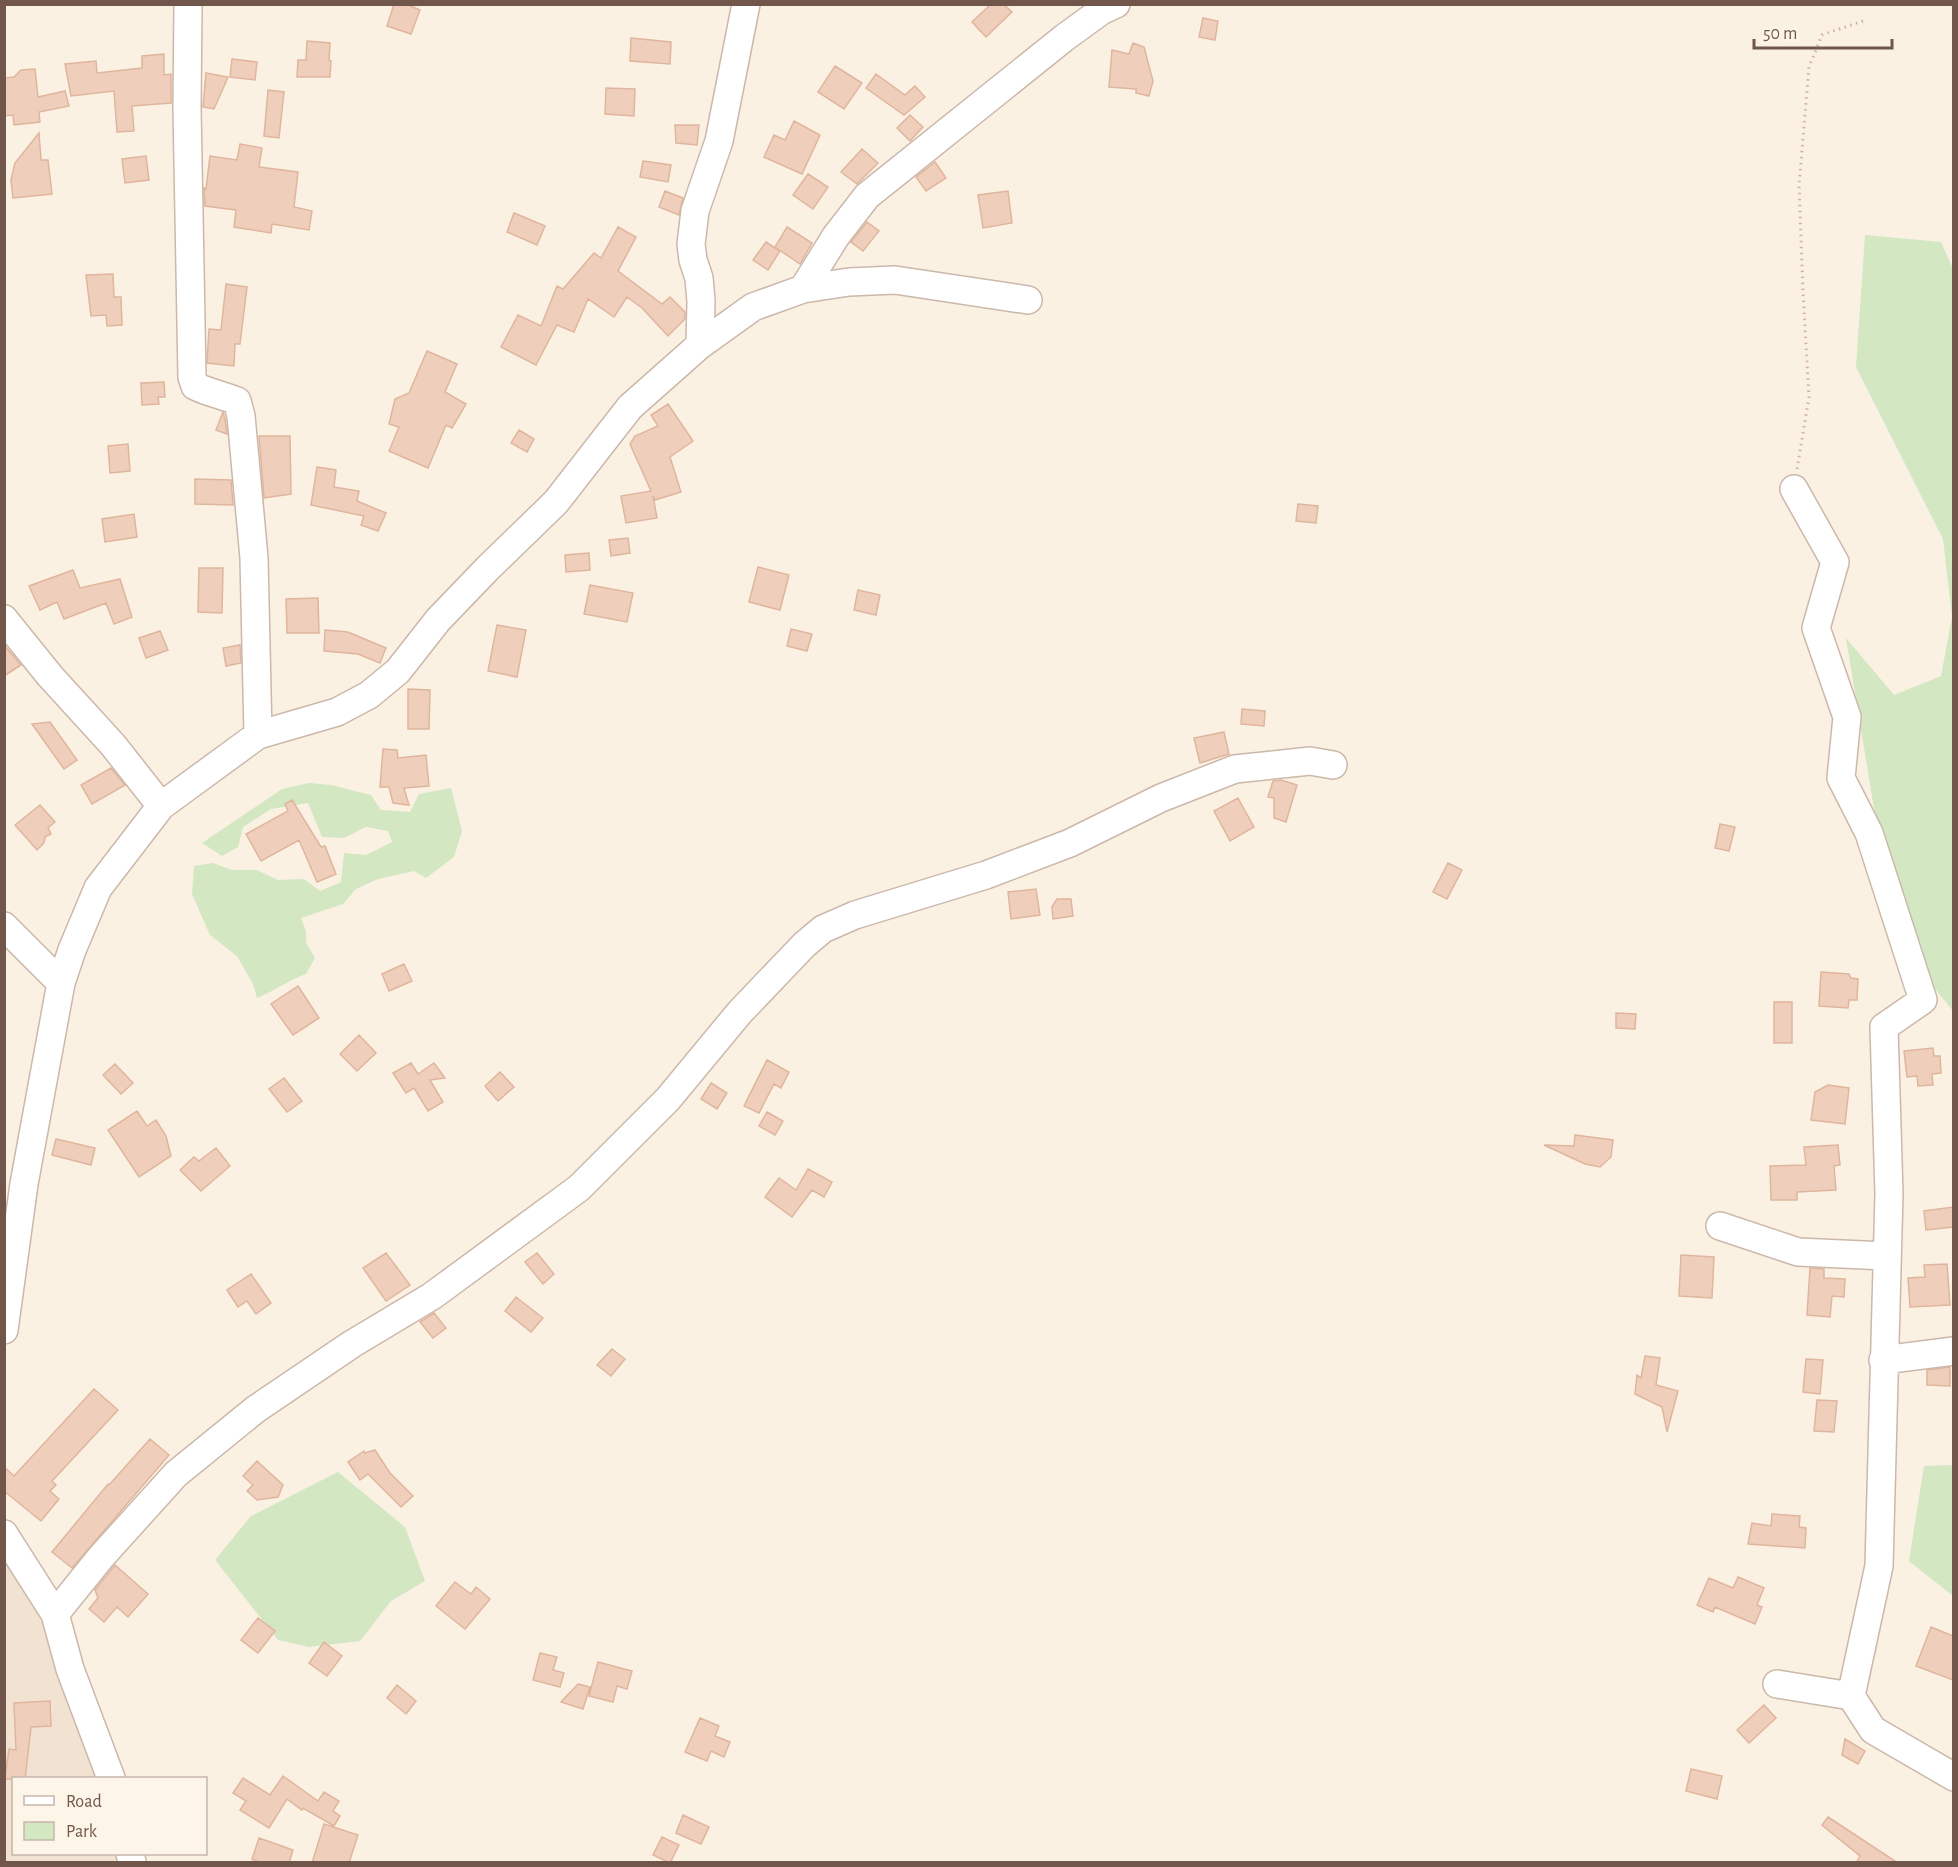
<svg xmlns="http://www.w3.org/2000/svg" width="1958" height="1867" font-family="'Alegreya Sans',sans-serif">
  <style>
    .residential { fill: #f2e2d2 }
    .green { fill: #d2e7c2 }
    .building { fill: #efcfbc; stroke: #e0b59d; stroke-width: 1.5 }
    .lines { fill: none; stroke-linecap: round; stroke-linejoin: round }
    .minor-casing { stroke: #cbb8aa; stroke-width: 30 }
    .path { stroke: #d3b2a0; stroke-width: 3; stroke-dasharray: 1.5 4.5; stroke-linecap: butt }
    .minor { stroke: #fff; stroke-width: 27 }
  </style>
  <rect width="100%" height="100%" fill="#fbf1e3"/>
  <path class="residential" d="M 4,1530 L 114,1778 L 14,1778 L 14,1854 L 132,1854 L 134,1862 L 5,1862 Z"/>
  <path class="green" d="M 1865,235 L 1941,242 L 1954,271 L 1953,1011 L 1927,979 L 1875,815 L 1846,638 L 1894,695 L 1941,676 L 1952,617 L 1943,539 L 1856,367 Z
    M 309,783 L 331,785 L 371,795 L 381,810 L 410,812 L 419,794 L 451,788 L 462,831 L 454,857 L 426,878 L 414,871 L 378,879 L 356,889 L 343,904 L 301,918 L 306,931 L 306,943 L 315,958 L 306,974 C 289,980 274,991 257,998 L 253,984 L 237,956 L 210,935 L 192,894 L 194,866 L 213,863 L 232,870 L 257,870 L 278,880 L 304,879 L 320,891 L 341,882 L 344,853 L 366,855 L 392,842 L 388,831 L 366,827 L 344,838 L 322,837 L 308,803 L 271,809 L 243,827 L 238,847 L 222,856 L 202,843 L 282,789 Z
    M 1953,1465 L 1954,1465 L 1953,1596 L 1909,1561 L 1924,1466 Z
    M 338,1472 L 405,1527 L 425,1581 L 391,1601 L 360,1641 L 309,1647 L 278,1640 L 215,1560 L 251,1516 Z"/>
  <path class="building" d="M 394,4 L 406,4 L 420,10 L 411,34 L 387,26 Z
    M 991,4 L 1003,4 L 1012,12 L 986,37 L 972,22 Z
    M 1203,18 L 1218,21 L 1215,40 L 1199,37 Z
    M 631,38 L 671,42 L 670,64 L 630,61 Z
    M 307,41 L 330,43 L 329,60 L 331,61 L 330,77 L 297,77 L 298,60 L 306,60 Z
    M 1133,43 L 1144,47 L 1153,81 L 1149,96 L 1136,93 L 1136,89 L 1109,87 L 1112,50 L 1129,54 Z
    M 164,54 L 164,75 L 171,74 L 171,103 L 132,106 L 134,131 L 117,132 L 114,91 L 71,96 L 65,64 L 96,61 L 97,73 L 142,68 L 142,56 Z
    M 232,59 L 257,62 L 255,80 L 230,77 Z
    M 835,66 L 862,83 L 844,109 L 818,92 Z
    M 35,69 L 38,97 L 65,91 L 69,106 L 39,112 L 40,122 L 14,125 L 13,115 L 4,116 L 4,78 L 14,77 L 21,70 Z
    M 206,73 L 228,77 L 214,109 L 203,107 Z
    M 876,74 L 905,95 L 915,86 L 925,97 L 904,115 L 866,88 Z
    M 606,88 L 635,89 L 634,116 L 605,114 Z
    M 268,90 L 284,92 L 279,138 L 264,136 Z
    M 910,115 L 923,127 L 910,141 L 897,128 Z
    M 794,121 L 820,135 L 802,174 L 764,157 L 774,135 L 785,140 Z
    M 675,125 L 699,125 L 697,145 L 676,143 Z
    M 39,133 L 41,160 L 48,160 L 52,194 L 13,198 L 11,180 L 15,163 Z
    M 240,144 L 262,148 L 259,167 L 298,172 L 294,207 L 312,211 L 309,230 L 272,224 L 271,233 L 234,227 L 236,210 L 205,206 L 204,188 L 206,189 L 210,156 L 237,160 Z
    M 862,149 L 878,163 L 857,184 L 841,172 Z
    M 146,156 L 149,180 L 125,183 L 122,159 Z
    M 643,161 L 671,165 L 668,182 L 640,177 Z
    M 935,162 L 946,178 L 926,191 L 916,177 Z
    M 808,174 L 828,187 L 813,209 L 793,195 Z
    M 665,191 L 683,198 L 679,215 L 659,207 Z
    M 1008,191 L 1012,223 L 983,228 L 978,195 Z
    M 514,213 L 545,226 L 537,245 L 507,232 Z
    M 867,222 L 879,231 L 863,251 L 851,242 Z
    M 618,227 L 636,237 L 618,271 L 662,304 L 670,297 L 685,312 L 685,319 L 668,336 L 642,308 L 627,297 L 614,317 L 588,299 L 574,332 L 557,325 L 536,365 L 501,347 L 518,315 L 541,326 L 557,286 L 563,289 L 594,253 L 601,258 Z
    M 787,227 L 812,243 L 800,264 L 775,247 Z
    M 766,242 L 780,251 L 768,270 L 753,260 Z
    M 113,274 L 114,297 L 121,297 L 122,325 L 107,326 L 106,315 L 91,316 L 86,275 Z
    M 226,284 L 247,287 L 240,344 L 235,344 L 234,366 L 207,363 L 209,329 L 221,330 Z
    M 427,351 L 457,364 L 445,392 L 466,404 L 452,428 L 446,425 L 428,468 L 389,451 L 399,427 L 389,424 L 395,399 L 409,393 Z
    M 164,382 L 165,397 L 158,397 L 159,404 L 142,405 L 141,383 Z
    M 668,404 L 693,441 L 670,457 L 681,492 L 655,500 L 653,496 L 657,518 L 626,523 L 621,496 L 651,491 L 630,444 L 635,436 L 658,426 L 651,415 Z
    M 223,412 L 225,419 L 227,434 L 216,430 Z
    M 519,430 L 534,439 L 527,452 L 511,443 Z
    M 259,436 L 290,436 L 291,494 L 264,498 Z
    M 128,444 L 130,471 L 110,473 L 108,446 Z
    M 317,467 L 336,470 L 334,487 L 359,491 L 357,501 L 386,513 L 378,531 L 361,525 L 364,516 L 311,505 Z
    M 195,479 L 231,480 L 233,505 L 195,504 Z
    M 1298,504 L 1318,506 L 1316,523 L 1296,521 Z
    M 134,514 L 137,537 L 105,542 L 102,519 Z
    M 628,538 L 630,553 L 611,556 L 609,540 Z
    M 589,553 L 590,570 L 566,572 L 565,555 Z
    M 758,567 L 789,575 L 780,610 L 749,602 Z
    M 199,568 L 223,568 L 222,613 L 198,612 Z
    M 73,570 L 80,588 L 120,579 L 132,617 L 114,624 L 106,603 L 64,619 L 57,602 L 40,610 L 29,586 Z
    M 590,585 L 633,593 L 627,622 L 584,614 Z
    M 858,590 L 880,595 L 876,615 L 854,610 Z
    M 318,598 L 319,633 L 287,633 L 286,599 Z
    M 497,625 L 526,630 L 517,677 L 488,671 Z
    M 791,629 L 812,634 L 807,651 L 787,646 Z
    M 325,630 L 348,632 L 386,648 L 380,663 L 358,654 L 324,651 Z
    M 160,631 L 168,650 L 146,658 L 139,638 Z
    M 4,645 L 21,665 L 4,676 Z
    M 240,645 L 241,663 L 226,666 L 223,648 Z
    M 408,689 L 430,690 L 429,729 L 408,729 Z
    M 1242,709 L 1265,711 L 1264,726 L 1241,724 Z
    M 50,722 L 77,760 L 64,769 L 32,724 Z
    M 1224,732 L 1229,754 L 1200,763 L 1194,738 Z
    M 383,749 L 397,750 L 398,758 L 426,755 L 429,786 L 404,788 L 409,805 L 393,803 L 389,787 L 380,787 Z
    M 111,768 L 125,785 L 92,804 L 81,785 Z
    M 1281,780 L 1297,785 L 1286,822 L 1274,818 L 1274,798 L 1268,797 L 1273,781 Z
    M 1238,798 L 1254,827 L 1230,841 L 1214,811 Z
    M 292,800 L 321,847 L 325,846 L 336,874 L 317,882 L 299,840 L 261,861 L 246,834 L 288,811 L 285,804 Z
    M 40,805 L 55,822 L 48,828 L 51,834 L 45,837 L 44,843 L 37,850 L 15,825 Z
    M 1720,824 L 1735,827 L 1729,851 L 1715,848 Z
    M 1448,863 L 1462,870 L 1447,899 L 1433,892 Z
    M 1036,889 L 1040,915 L 1011,919 L 1008,892 Z
    M 1057,899 L 1071,899 L 1073,916 L 1053,919 L 1052,907 Z
    M 404,964 L 412,981 L 389,991 L 382,974 Z
    M 1821,972 L 1849,974 L 1851,978 L 1858,979 L 1857,1000 L 1849,1000 L 1848,1008 L 1819,1006 Z
    M 298,986 L 319,1018 L 293,1035 L 271,1004 Z
    M 1774,1002 L 1792,1002 L 1792,1043 L 1774,1043 Z
    M 1616,1013 L 1636,1014 L 1635,1029 L 1616,1028 Z
    M 359,1035 L 376,1053 L 357,1071 L 340,1054 Z
    M 1933,1048 L 1934,1056 L 1940,1056 L 1941,1073 L 1932,1074 L 1933,1085 L 1918,1086 L 1917,1076 L 1907,1077 L 1904,1051 Z
    M 767,1060 L 789,1072 L 781,1088 L 774,1084 L 759,1113 L 744,1106 Z
    M 411,1063 L 418,1074 L 434,1063 L 445,1078 L 430,1080 L 443,1102 L 428,1111 L 414,1088 L 406,1093 L 393,1073 Z
    M 115,1064 L 133,1083 L 121,1094 L 103,1075 Z
    M 500,1072 L 514,1087 L 498,1101 L 485,1086 Z
    M 284,1078 L 302,1101 L 287,1112 L 269,1089 Z
    M 711,1083 L 727,1093 L 717,1109 L 701,1099 Z
    M 1828,1085 L 1849,1088 L 1845,1124 L 1811,1120 L 1815,1092 Z
    M 137,1111 L 147,1126 L 156,1120 L 166,1136 L 171,1156 L 139,1177 L 108,1130 Z
    M 767,1112 L 783,1121 L 775,1135 L 759,1126 Z
    M 1575,1135 L 1613,1140 L 1611,1157 L 1600,1167 L 1585,1164 L 1544,1145 L 1574,1146 Z
    M 56,1139 L 95,1148 L 91,1165 L 52,1155 Z
    M 1838,1145 L 1840,1165 L 1834,1166 L 1836,1190 L 1797,1192 L 1797,1200 L 1771,1200 L 1770,1166 L 1806,1165 L 1804,1147 Z
    M 216,1148 L 230,1166 L 201,1191 L 180,1170 L 194,1157 L 199,1161 Z
    M 808,1169 L 832,1182 L 824,1197 L 812,1190 L 792,1217 L 765,1197 L 779,1178 L 796,1190 Z
    M 1953,1207 L 1953,1227 L 1926,1230 L 1924,1211 Z
    M 386,1253 L 410,1285 L 386,1301 L 363,1268 Z
    M 537,1253 L 554,1274 L 543,1284 L 525,1262 Z
    M 1681,1255 L 1714,1257 L 1712,1298 L 1679,1296 Z
    M 1947,1264 L 1950,1305 L 1910,1307 L 1908,1278 L 1925,1277 L 1924,1265 Z
    M 1810,1268 L 1824,1269 L 1824,1278 L 1845,1279 L 1844,1297 L 1832,1296 L 1830,1317 L 1807,1315 Z
    M 251,1274 L 271,1303 L 256,1314 L 247,1301 L 238,1307 L 227,1290 Z
    M 516,1297 L 543,1318 L 531,1332 L 505,1311 Z
    M 434,1313 L 446,1328 L 433,1338 L 420,1322 Z
    M 612,1349 L 625,1359 L 611,1376 L 597,1365 Z
    M 1645,1356 L 1660,1358 L 1656,1385 L 1678,1391 L 1667,1432 L 1662,1407 L 1635,1394 L 1637,1375 L 1641,1378 Z
    M 1806,1359 L 1823,1360 L 1820,1394 L 1803,1392 Z
    M 1950,1367 L 1950,1386 L 1927,1385 L 1927,1370 Z
    M 94,1389 L 118,1410 L 52,1481 L 56,1485 L 50,1491 L 59,1499 L 41,1521 L 4,1491 L 4,1467 L 14,1476 Z
    M 1817,1400 L 1837,1401 L 1834,1432 L 1814,1431 Z
    M 150,1439 L 169,1455 L 72,1568 L 52,1552 L 108,1484 L 109,1485 Z
    M 375,1450 L 390,1473 L 413,1496 L 401,1507 L 368,1474 L 360,1480 L 348,1462 L 364,1451 L 365,1453 Z
    M 257,1461 L 283,1485 L 278,1497 L 257,1500 L 247,1491 L 253,1485 L 243,1476 Z
    M 1772,1514 L 1800,1516 L 1799,1527 L 1806,1528 L 1805,1548 L 1748,1544 L 1752,1523 L 1771,1526 Z
    M 115,1565 L 148,1594 L 128,1617 L 117,1607 L 104,1622 L 89,1609 L 98,1598 L 95,1590 Z
    M 1738,1577 L 1764,1588 L 1757,1605 L 1762,1607 L 1755,1624 L 1715,1607 L 1713,1612 L 1697,1605 L 1709,1578 L 1733,1588 Z
    M 455,1582 L 471,1594 L 476,1587 L 490,1599 L 465,1629 L 436,1606 Z
    M 258,1618 L 275,1631 L 258,1653 L 241,1640 Z
    M 1931,1627 L 1953,1636 L 1953,1680 L 1916,1666 Z
    M 324,1642 L 342,1656 L 327,1676 L 309,1663 Z
    M 540,1653 L 557,1657 L 553,1670 L 564,1673 L 560,1687 L 533,1680 Z
    M 598,1662 L 632,1671 L 627,1689 L 617,1686 L 613,1702 L 589,1696 Z
    M 578,1684 L 590,1687 L 583,1709 L 561,1702 Z
    M 397,1685 L 416,1701 L 406,1714 L 387,1698 Z
    M 50,1701 L 51,1726 L 31,1727 L 25,1779 L 5,1779 L 9,1749 L 16,1750 L 14,1703 Z
    M 1764,1705 L 1776,1718 L 1749,1743 L 1737,1730 Z
    M 700,1718 L 719,1726 L 715,1736 L 730,1742 L 724,1757 L 711,1751 L 707,1761 L 685,1752 Z
    M 1845,1739 L 1865,1751 L 1858,1764 L 1842,1755 Z
    M 1691,1769 L 1722,1776 L 1717,1799 L 1686,1791 Z
    M 283,1776 L 318,1801 L 324,1792 L 339,1801 L 333,1811 L 340,1816 L 334,1826 L 303,1808 L 302,1810 L 287,1799 L 269,1828 L 240,1810 L 246,1801 L 233,1793 L 243,1778 L 270,1795 Z
    M 683,1815 L 709,1827 L 701,1844 L 676,1833 Z
    M 1828,1817 L 1898,1863 L 1856,1863 L 1860,1856 L 1822,1825 Z
    M 324,1824 L 358,1835 L 349,1863 L 312,1863 Z
    M 662,1837 L 679,1845 L 670,1863 L 653,1855 Z
    M 259,1838 L 293,1850 L 289,1863 L 261,1863 L 252,1859 Z"/>
  <g class="lines">
    <defs>
      <path id="minor" d="M 188,4 L 187,107 L 192,377 L 195,386 C 209,393 223,395 237,401 L 241,416 L 254,558 L 258,735
        M 803,289 L 836,236 L 867,196 L 1064,38 L 1101,11 L 1116,4
        M 700,345 L 701,301 L 699,278 L 693,260 L 691,244 L 695,211 L 719,141 L 746,4
        M 1794,489 L 1835,562 L 1816,628 L 1847,717 L 1841,778 L 1869,833 L 1923,1000 L 1884,1027 L 1889,1194 L 1879,1566 L 1851,1696
        M 4,619 L 50,676 L 113,745 L 161,806
        M 4,926 L 61,983
        M 1720,1226 L 1798,1252 L 1886,1256
        M 4,1330 L 24,1184 L 61,983 L 72,950 L 98,888 L 161,806 L 258,735 L 337,712 L 369,695 L 398,671 L 438,620 L 487,569 L 556,502 L 630,407 L 700,345 L 753,307 L 803,289 L 849,282 L 895,280 L 1028,300
        M 1883,1360 L 1954,1351
        M 4,1534 L 55,1614 L 70,1669 L 111,1778
        M 55,1614 L 101,1557 L 176,1474 L 256,1409 L 352,1344 L 432,1296 L 579,1188 L 668,1099 L 740,1012 L 804,945 L 823,929 L 855,915 L 986,875 L 1070,843 L 1161,798 L 1235,769 L 1310,761 L 1333,765
        M 1777,1684 L 1851,1696 L 1873,1730 L 1954,1777
        M 130,1854 L 132,1862"/>
    </defs>
    <use href="#minor" class="minor-casing"/>
    <path class="path" d="M 1797,469 L 1809,397 L 1803,292 L 1799,185 L 1809,67 L 1822,35 L 1863,21"/>
    <use href="#minor" class="minor"/>
  </g>
  <rect width="1958" height="1867" fill="none" stroke="#71574b" stroke-width="12"/>
  <rect x="12" y="1777" width="195" height="78" fill="#fef5e9" stroke="#c6b6aa" stroke-width="1.5"/>
  <rect x="24" y="1796" width="30" height="9" fill="#ffffff" stroke="#c6b6aa" stroke-width="1.5"/>
  <text x="66" y="1807" font-size="18" fill="#71574b">Road</text>
  <rect x="24" y="1822" width="30" height="18" fill="#d2e7c2" stroke="#c6b6aa" stroke-width="1.5"/>
  <text x="66" y="1837" font-size="18" fill="#71574b">Park</text>
  <path d="M1754 39v9h138v-9" fill="none" stroke="#71574b" stroke-width="3"/>
  <text x="1763" y="39" font-size="18" fill="#71574b" stroke="#fef5e9" stroke-width="4.5" paint-order="stroke">50 m</text>
</svg>
